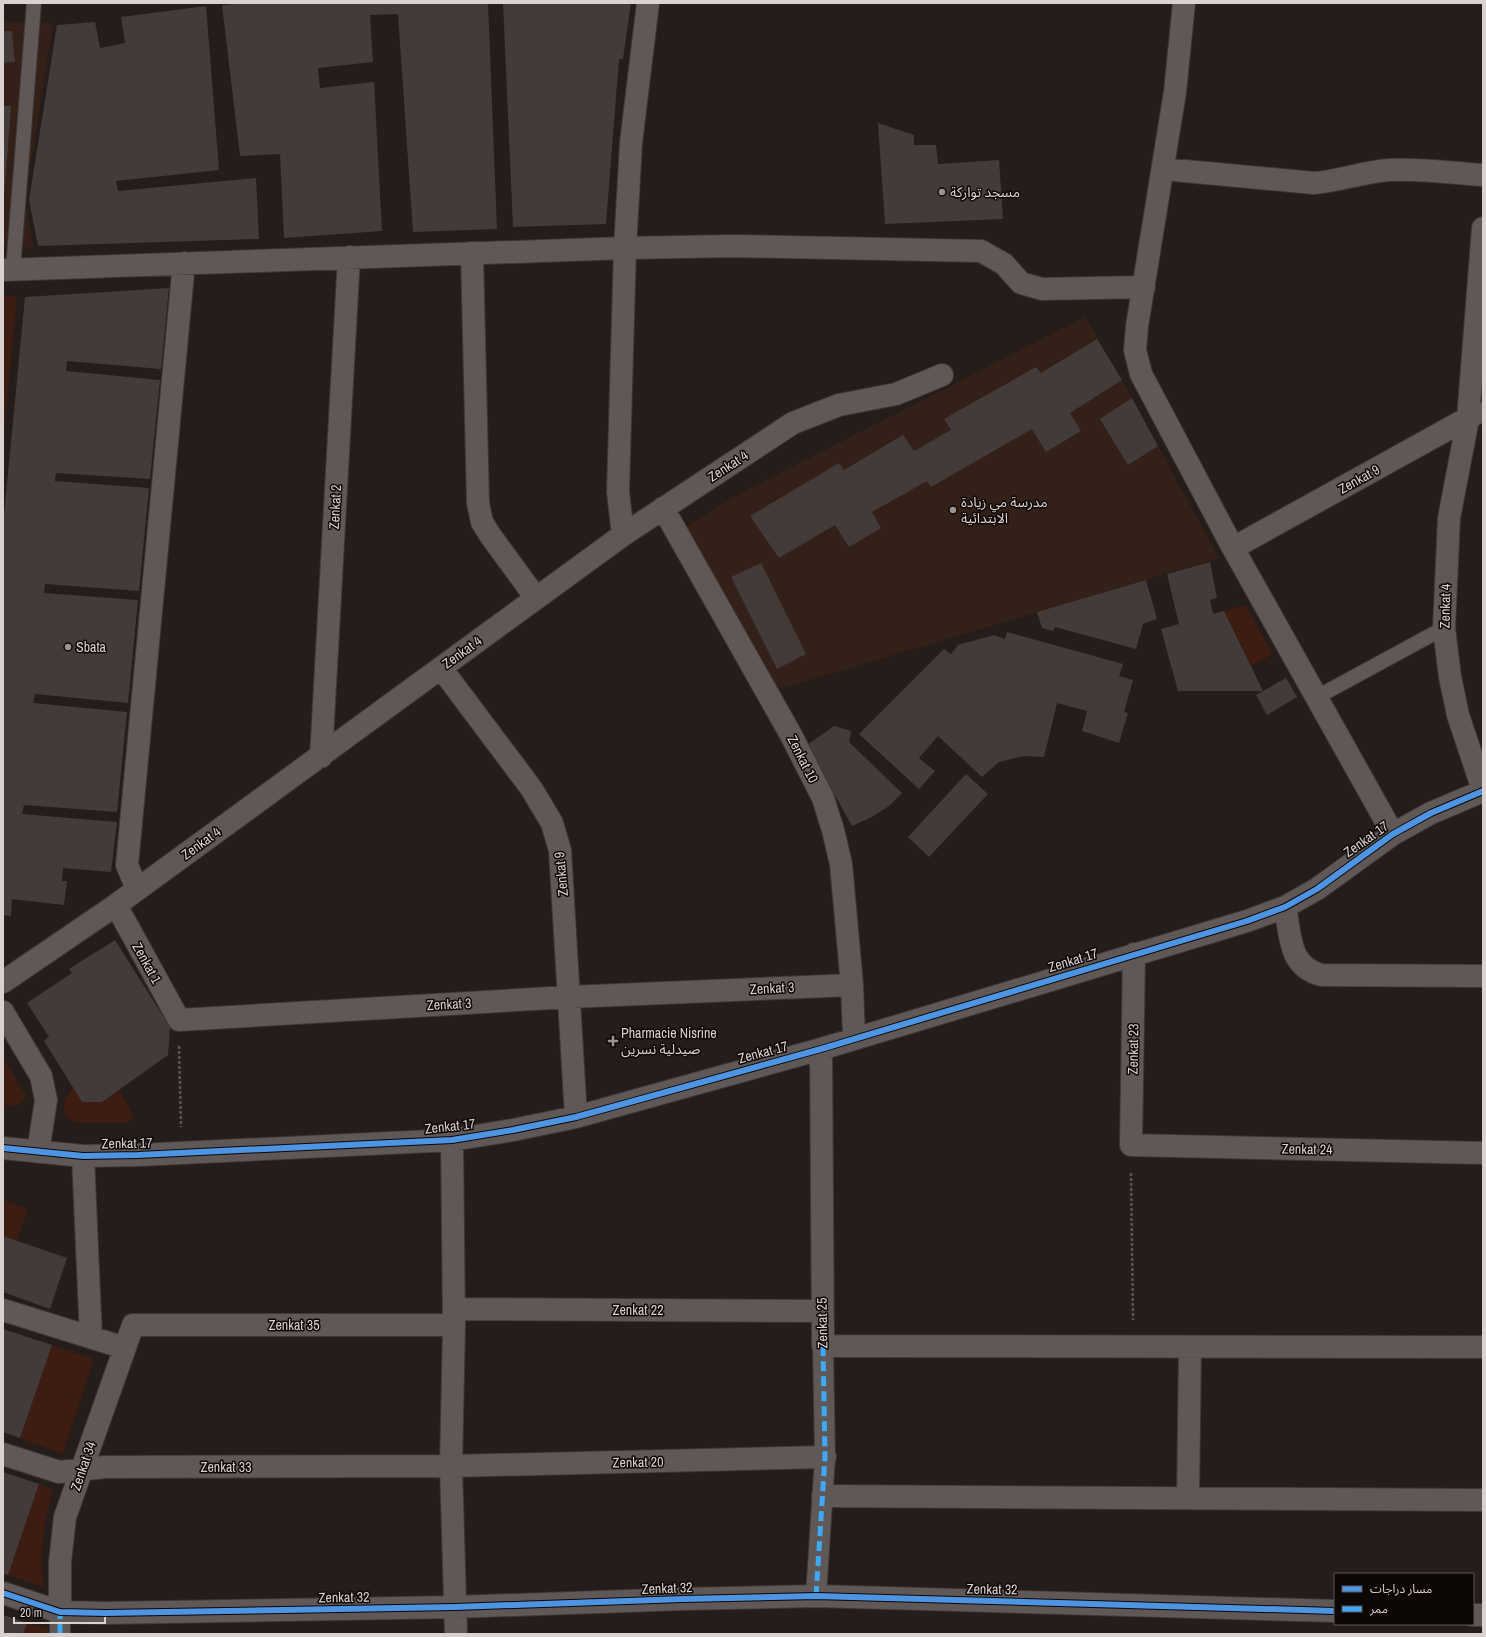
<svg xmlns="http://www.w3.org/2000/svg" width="1486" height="1637" font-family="'Archivo Narrow','Noto Sans Arabic',sans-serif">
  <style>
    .built { fill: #332019 }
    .green { fill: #3d1c11 }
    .building { fill: #423b39 }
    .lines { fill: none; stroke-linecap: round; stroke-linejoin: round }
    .service-casing { stroke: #3e3736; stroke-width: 16 }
    .pedestrian-casing { stroke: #3e3736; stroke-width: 22 }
    .minor-casing { stroke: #3e3736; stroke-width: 24 }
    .path { stroke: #595352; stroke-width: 2.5; stroke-dasharray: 3 2; stroke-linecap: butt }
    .service { stroke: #5f5856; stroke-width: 14 }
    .pedestrian { stroke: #5f5856; stroke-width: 20 }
    .minor { stroke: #5f5856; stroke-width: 22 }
    .quiet { stroke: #3fa9f5; stroke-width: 5; stroke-dasharray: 10 5; stroke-linecap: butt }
    .cycleway-casing { stroke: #0d0705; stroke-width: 8 }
    .cycleway { stroke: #4d94e3; stroke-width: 6 }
    .poi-dot { fill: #9b928f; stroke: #0d0705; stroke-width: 1.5 }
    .labels { text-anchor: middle; stroke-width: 3; stroke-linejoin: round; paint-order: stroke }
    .poi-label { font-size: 14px; fill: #dbd1ce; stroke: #0d0705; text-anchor: start }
    .street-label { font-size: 14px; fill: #dbd1ce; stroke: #0d0705 }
  </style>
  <rect width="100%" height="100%" fill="#251d1a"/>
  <path class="built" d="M 3,22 L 53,23 L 25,202 L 34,249 L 3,247 Z
    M 1085,317 L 1122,380 L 1219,558 L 776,690 L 686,527 L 739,494 Z"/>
  <path class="green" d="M 17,296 L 3,440 L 3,297 Z
    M 1245,605 L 1273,654 L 1251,666 L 1224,611 Z
    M 3,1058 L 25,1094 L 24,1101 L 17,1106 L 3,1105 Z
    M 73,1087 L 82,1102 L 102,1102 L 119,1090 L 134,1117 L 127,1123 L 83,1123 L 74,1121 L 68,1118 L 64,1111 L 65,1100 Z
    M 3,1200 L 28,1209 L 17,1241 L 3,1236 Z
    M 52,1345 L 94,1359 L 63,1454 L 20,1438 Z
    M 39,1484 L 53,1490 L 45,1521 L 41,1562 L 44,1587 L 8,1575 Z
    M 27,1623 L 50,1629 L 52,1634 L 23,1634 Z"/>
  <path class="building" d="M 247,3 L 488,3 L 497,229 L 413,232 L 398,14 L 370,15 L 373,62 L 318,68 L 320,88 L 374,82 L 382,231 L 284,238 L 280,154 L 240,156 L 222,5 Z
    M 503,3 L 631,3 L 623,59 L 619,59 L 606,224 L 513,227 Z
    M 206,6 L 219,170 L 116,181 L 118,191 L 256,178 L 259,239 L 38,246 L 29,200 L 57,25 L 95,22 L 100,48 L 125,43 L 121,17 Z
    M 3,31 L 12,31 L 15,62 L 3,63 Z
    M 3,106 L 11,106 L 4,198 L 3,198 Z
    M 878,123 L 914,135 L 914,145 L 936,145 L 938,164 L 999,160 L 1003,219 L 885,224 Z
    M 169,288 L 161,369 L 67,361 L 66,371 L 160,380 L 150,479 L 56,473 L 55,481 L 149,488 L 139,591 L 45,584 L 44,593 L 138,600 L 128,703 L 35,694 L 33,703 L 127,712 L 117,812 L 24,805 L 22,814 L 117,822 L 111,872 L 63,868 L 62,881 L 67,881 L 64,905 L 12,899 L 11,916 L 3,915 L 3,525 L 25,297 Z
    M 1097,339 L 1122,380 L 1070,413 L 1081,431 L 1046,452 L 1032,429 L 931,487 L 927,481 L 872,512 L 881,528 L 849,547 L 835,525 L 779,558 L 750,516 L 839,463 L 844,470 L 903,435 L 914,451 L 951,430 L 944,419 L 1036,367 L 1041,373 Z
    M 1132,398 L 1158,446 L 1128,465 L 1100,419 Z
    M 1210,562 L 1217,598 L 1210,600 L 1213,614 L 1224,611 L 1263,691 L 1178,691 L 1161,629 L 1179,624 L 1167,574 Z
    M 761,563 L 806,654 L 777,669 L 731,577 Z
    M 1146,580 L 1157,619 L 1143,624 L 1136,649 L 1055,627 L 1053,631 L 1042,628 L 1037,612 Z
    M 1007,632 L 1123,664 L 1119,676 L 1133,680 L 1124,712 L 1128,713 L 1119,743 L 1082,731 L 1087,711 L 1057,703 L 1044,757 L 1023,756 L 999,762 L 982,777 L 938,736 L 919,758 L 935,771 L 919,789 L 859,734 L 944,649 L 951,654 L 958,645 L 994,635 L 1005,639 Z
    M 1286,678 L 1297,697 L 1267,715 L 1256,695 Z
    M 834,726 L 851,731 L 849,742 L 902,793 L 889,806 L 872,817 L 852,826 L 807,745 Z
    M 966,774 L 988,794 L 929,857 L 908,837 Z
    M 115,940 L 170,1027 L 168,1055 L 102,1102 L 82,1102 L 44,1041 L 49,1037 L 27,1003 L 72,973 L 69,969 Z
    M 3,1236 L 67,1258 L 50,1309 L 3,1292 Z
    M 3,1329 L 52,1345 L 20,1438 L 3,1432 Z
    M 3,1472 L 39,1484 L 8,1575 L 3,1574 Z
    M 3,1615 L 27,1623 L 23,1634 L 3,1634 Z
    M 415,1633 L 433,1633 L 433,1634 L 415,1634 Z"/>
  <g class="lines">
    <defs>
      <path id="service" d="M 13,269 L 34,3
        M 1317,697 L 1444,628"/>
      <path id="pedestrian" d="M 816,1596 L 825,1457 L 823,1346
        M 60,1634 L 60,1612"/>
      <path id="minor" d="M 1184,3 L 1175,92 L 1137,326 L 1135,350 L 1141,374 L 1233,548 L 1393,834
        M 1163,169 L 1314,183 C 1339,181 1363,172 1389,170 C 1420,168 1452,173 1483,175
        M 1483,228 L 1468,419 L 1449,518 L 1444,628 L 1450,677 L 1458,715 L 1483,790
        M 472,253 L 478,503 L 482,522 L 490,535 L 536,598
        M 3,270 L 625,248 L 733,246 L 981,251 L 1004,264 L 1021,283 L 1042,289 L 1144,287
        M 663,508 L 791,735 L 823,798 L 833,830 L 841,864 L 852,985 L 854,1038
        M 623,535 L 618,492 L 625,248 L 631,143 L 648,3
        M 1233,548 L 1477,413
        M 441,668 L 531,788 L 552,823 L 560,850 L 576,1117
        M 321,757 L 349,257
        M 137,889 L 127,865 L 184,263
        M 116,905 L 179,1020 L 569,997 L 852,985
        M 1285,907 C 1291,936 1288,966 1321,975 L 1483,976
        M 1134,954 L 1131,1145 L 1483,1153
        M 3,982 L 116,905 L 623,535 L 793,423 L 839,405 L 896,394 L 942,375
        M 3,1012 L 41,1076 L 46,1100 L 38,1152
        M 821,1049 L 823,1346 L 1483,1347
        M 452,1140 L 454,1325 L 451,1466 L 456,1634
        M 3,1148 L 83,1156 L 138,1155 L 452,1140 L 513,1130 L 576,1117 L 821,1049 L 1247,921 L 1285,907 L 1317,889 L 1393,834 L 1431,813 L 1483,791
        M 83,1156 L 91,1338
        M 454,1309 L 822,1311
        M 3,1310 L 125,1348
        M 3,1454 L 59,1472 L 105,1467 L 451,1466 L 825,1457
        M 823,1496 L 1483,1500
        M 1188,1498 L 1190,1347
        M 3,1593 L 60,1612 L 105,1613 L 455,1607 L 683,1599 L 816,1596 L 1335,1611
        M 60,1612 L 60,1562 L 65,1517 L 133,1325 L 454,1325
        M 1473,1615 L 1483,1615"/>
    </defs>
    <use href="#service" class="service-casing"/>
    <use href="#pedestrian" class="pedestrian-casing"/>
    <use href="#minor" class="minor-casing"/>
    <path class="path" d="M 179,1046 L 181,1127
      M 1131,1173 L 1133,1320"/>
    <use href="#service" class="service"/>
    <use href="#pedestrian" class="pedestrian"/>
    <use href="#minor" class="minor"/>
    <path class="quiet" d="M 816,1596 L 825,1457 L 823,1346
      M 60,1634 L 60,1612"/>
    <defs>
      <path id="cycleway" d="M 3,1148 L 83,1156 L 138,1155 L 452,1140 L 513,1130 L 576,1117 L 821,1049 L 1247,921 L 1285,907 L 1317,889 L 1393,834 L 1431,813 L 1483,791
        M 3,1593 L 60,1612 L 105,1613 L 455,1607 L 683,1599 L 816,1596 L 1335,1611"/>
    </defs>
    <use href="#cycleway" class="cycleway-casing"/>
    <use href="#cycleway" class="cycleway"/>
  </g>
  <g class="poi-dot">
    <circle cx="942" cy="192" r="4"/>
    <circle cx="953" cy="510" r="4"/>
    <circle cx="68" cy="647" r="4"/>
    <path d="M611 1035h4v4h4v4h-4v4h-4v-4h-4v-4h4z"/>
  </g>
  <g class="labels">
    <g class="poi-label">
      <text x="950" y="197">مسجد تواركة</text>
      <text x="961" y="507">مدرسة مي زيادة<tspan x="961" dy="16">الابتدائية</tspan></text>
      <text x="76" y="652">Sbata</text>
      <text x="621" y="1038">Pharmacie Nisrine<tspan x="621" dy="16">صيدلية نسرين</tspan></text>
    </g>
    <g class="street-label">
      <text transform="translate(728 466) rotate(-33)" y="5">Zenkat 4</text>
      <text transform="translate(1359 479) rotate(-29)" y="5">Zenkat 9</text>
      <text transform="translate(335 507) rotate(-87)" y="5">Zenkat 2</text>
      <text transform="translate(1445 606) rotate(-89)" y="5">Zenkat 4</text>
      <text transform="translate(462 652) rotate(-36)" y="5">Zenkat 4</text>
      <text transform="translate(803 759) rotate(63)" y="5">Zenkat 10</text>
      <text transform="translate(1366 839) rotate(-35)" y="5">Zenkat 17</text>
      <text transform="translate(201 843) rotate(-36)" y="5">Zenkat 4</text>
      <text transform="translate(561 874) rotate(-95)" y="5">Zenkat 9</text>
      <text transform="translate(1073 960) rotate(-17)" y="5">Zenkat 17</text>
      <text transform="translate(147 963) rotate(61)" y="5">Zenkat 1</text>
      <text transform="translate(772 988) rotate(-3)" y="5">Zenkat 3</text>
      <text transform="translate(449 1004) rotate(-3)" y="5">Zenkat 3</text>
      <text transform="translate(1133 1049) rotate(-89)" y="5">Zenkat 23</text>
      <text transform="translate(763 1052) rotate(-15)" y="5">Zenkat 17</text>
      <text transform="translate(450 1126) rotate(-6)" y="5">Zenkat 17</text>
      <text transform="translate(127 1143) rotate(-1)" y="5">Zenkat 17</text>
      <text transform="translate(1307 1149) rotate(1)" y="5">Zenkat 24</text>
      <text x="638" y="1315">Zenkat 22</text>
      <text transform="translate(822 1323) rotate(-91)" y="5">Zenkat 25</text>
      <text x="294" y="1330">Zenkat 35</text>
      <text transform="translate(638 1462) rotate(-1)" y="5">Zenkat 20</text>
      <text transform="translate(83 1466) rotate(-71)" y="5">Zenkat 34</text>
      <text x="226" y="1472">Zenkat 33</text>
      <text transform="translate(667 1588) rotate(-2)" y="5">Zenkat 32</text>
      <text transform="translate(992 1589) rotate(1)" y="5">Zenkat 32</text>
      <text transform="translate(344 1597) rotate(-1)" y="5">Zenkat 32</text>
    </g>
  </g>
  <rect width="1486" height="1637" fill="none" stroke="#dbd1ce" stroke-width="8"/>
  <rect x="1334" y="1573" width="140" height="52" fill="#0d0705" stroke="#5f5855"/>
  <rect x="1342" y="1586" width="20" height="6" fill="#4d94e3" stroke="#5f5855"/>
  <text x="1370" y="1593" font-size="12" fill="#dbd1ce">مسار دراجات</text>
  <rect x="1342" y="1606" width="20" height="6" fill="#3fa9f5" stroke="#5f5855"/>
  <text x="1370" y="1613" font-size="12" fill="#dbd1ce">ممر</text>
  <path d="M14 1617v6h91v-6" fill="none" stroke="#dbd1ce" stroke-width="2"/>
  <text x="20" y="1617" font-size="12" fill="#dbd1ce" stroke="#0d0705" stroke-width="3" paint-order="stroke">20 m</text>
</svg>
